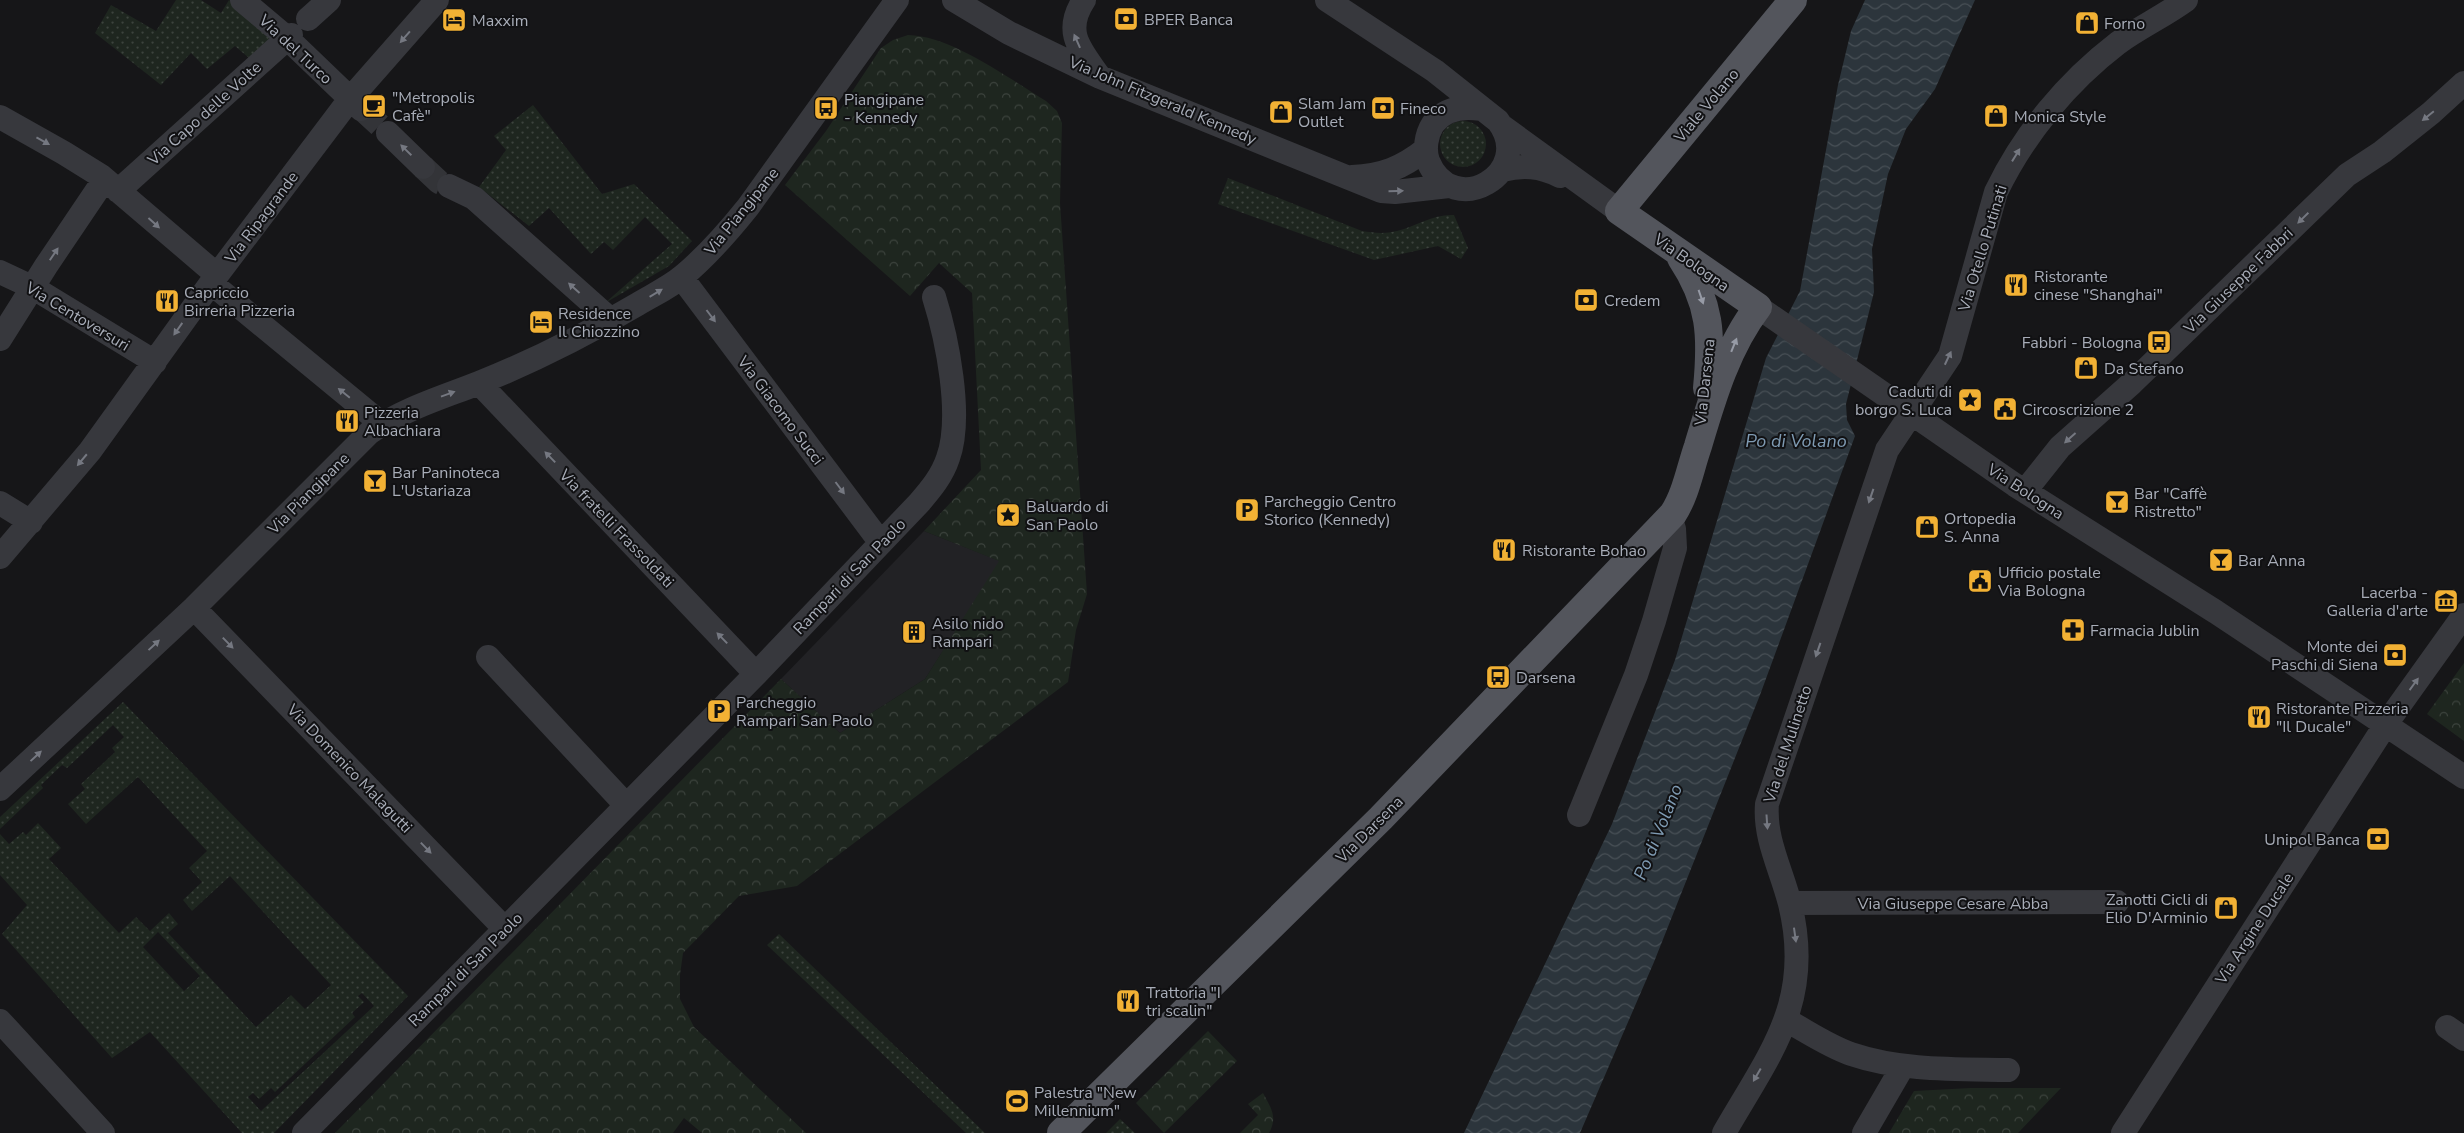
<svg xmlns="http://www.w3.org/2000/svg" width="2464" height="1133" font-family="'Nunito Sans',sans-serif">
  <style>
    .built { fill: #222225 }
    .grass { fill: url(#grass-dots); fill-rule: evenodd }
    .park { fill: url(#park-crowns) }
    .water { fill: url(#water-waves) }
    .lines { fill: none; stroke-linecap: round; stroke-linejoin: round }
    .minor-tunnel { stroke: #333438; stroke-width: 24; stroke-dasharray: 24 12; stroke-linecap: butt }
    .minor { stroke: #37383d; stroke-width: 24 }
    .major { stroke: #53555c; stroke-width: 28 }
    .oneway { fill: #757881 }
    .oneway2 { fill: #979ba6 }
    .labels { text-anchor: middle; stroke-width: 4; stroke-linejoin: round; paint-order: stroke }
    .poi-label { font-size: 16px; fill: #a8adb8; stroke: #111113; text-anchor: start }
    .street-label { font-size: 16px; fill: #a8adb8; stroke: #111113 }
    .water-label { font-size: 18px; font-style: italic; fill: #7f9bb3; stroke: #111113 }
  </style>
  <defs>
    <pattern id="grass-dots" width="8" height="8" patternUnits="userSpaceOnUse" patternTransform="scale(1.25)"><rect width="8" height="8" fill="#1e261f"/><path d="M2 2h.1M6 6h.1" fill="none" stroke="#3c433d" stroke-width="1.8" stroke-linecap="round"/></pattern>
    <pattern id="park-crowns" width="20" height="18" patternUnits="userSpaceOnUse" patternTransform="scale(1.25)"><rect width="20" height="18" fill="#1e261f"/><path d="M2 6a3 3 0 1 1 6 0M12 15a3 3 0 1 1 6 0" fill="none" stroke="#3c433d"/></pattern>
    <pattern id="water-waves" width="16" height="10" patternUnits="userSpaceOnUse" patternTransform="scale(1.25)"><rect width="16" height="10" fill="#2c353c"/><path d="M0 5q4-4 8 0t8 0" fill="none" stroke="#485056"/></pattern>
  </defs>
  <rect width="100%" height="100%" fill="#161618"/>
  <path class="built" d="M 924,531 L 1000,561 L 925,679 L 840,733 L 781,679 Z"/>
  <path class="grass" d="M 176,0 L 201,0 L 221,13 L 229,0 L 274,35 L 249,58 L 235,46 L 207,69 L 191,53 L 161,85 L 95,33 L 111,5 L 156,31 Z
    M 533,105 L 602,194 L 634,184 L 692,241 L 669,266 L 605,303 L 672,244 L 645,217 L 613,250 L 604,242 L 591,254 L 549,208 L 529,226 L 479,187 L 506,150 L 494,136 Z
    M1440 144a23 23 0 1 1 46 0a23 23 0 1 1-46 0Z
    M 1228,178 L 1362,231 C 1374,233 1385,234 1397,231 C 1417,226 1433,214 1454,215 L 1468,248 L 1461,259 L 1438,246 L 1374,260 L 1218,204 Z
    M 123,702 L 408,996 L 274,1133 L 242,1133 L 150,1032 L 112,1058 L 2,934 L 27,905 L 0,875 L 0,834 L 9,844 L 23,832 L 26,835 L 38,823 L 61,848 L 49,859 L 119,933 L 136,917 L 150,931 L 169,913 L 178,924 L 168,933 L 256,1027 L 291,995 L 305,1009 L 331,985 L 230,876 L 192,911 L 183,900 L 202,882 L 189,868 L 207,851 L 138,777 L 86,824 L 68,804 L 85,789 L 81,784 L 115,752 L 112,748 L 124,737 L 113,725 L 67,768 L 62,765 L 41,785 L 43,788 L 0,829 L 0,817 ZM 158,932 L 200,976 L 184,991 L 143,947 ZM 362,993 L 374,1006 L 261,1111 L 248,1097 L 253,1093 L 259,1099 L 271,1088 L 275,1092 L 355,1017 L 352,1013 L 364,1002 L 358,996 Z
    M 779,934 L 985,1133 L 966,1133 L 767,945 Z
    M 1120,1119 L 1135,1133 L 1106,1133 Z"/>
  <path class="park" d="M 908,35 C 952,36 1008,78 1046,101 L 1057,111 L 1062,123 L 1060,203 L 1087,594 L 1076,630 L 1068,682 L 797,886 L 739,896 L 683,953 L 680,975 L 680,999 L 694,1027 L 806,1133 L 702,1133 L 684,1118 L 673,1133 L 335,1133 L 781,679 L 840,733 L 925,679 L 999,561 L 924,531 L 981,470 L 972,293 L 939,263 L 910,296 L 785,185 L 826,131 L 881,48 L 893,40 Z
    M 2464,663 L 2464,741 L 2427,714 Z
    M 1208,1031 L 1237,1061 L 1164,1133 L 1136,1103 Z
    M 1971,1088 L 2061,1088 L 2018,1133 L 1889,1133 L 1914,1091 Z
    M 1263,1093 C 1271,1108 1278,1117 1269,1133 L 1240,1133 L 1258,1115 L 1248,1104 Z"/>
  <path class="water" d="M 1865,0 L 1975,0 L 1935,89 L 1906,129 L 1888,174 L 1872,249 L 1874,292 L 1846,404 L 1847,420 L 1855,436 L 1760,695 L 1654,962 L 1580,1133 L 1464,1133 L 1612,824 L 1675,660 L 1766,358 L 1800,291 L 1838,85 L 1851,31 Z"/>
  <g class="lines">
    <path class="minor-tunnel" d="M 362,109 L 388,133
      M 423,167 L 439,182 L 449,186"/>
    <path class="minor" d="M 242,0 L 287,38 L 361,109
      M 954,0 L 1009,33 L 1100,77 L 1381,191 L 1395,192 L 1449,186
      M 1084,0 C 1063,32 1080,49 1099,76
      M 1327,0 L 1435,71 L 1498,121 C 1537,172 1453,222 1428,161 C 1424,150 1426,135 1433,124 C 1445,108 1463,106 1481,109
      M 308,19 L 329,0
      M 0,117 L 64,153 L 101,176 L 217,275
      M 1503,127 L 1619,211
      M 388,133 L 423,167
      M 1502,170 C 1523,165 1540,166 1560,176
      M 1352,177 C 1382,176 1402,168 1426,149
      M 449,186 L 474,198 L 611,320
      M 118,191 L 291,35
      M 0,272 L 32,287 L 155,362
      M 682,278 L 881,543
      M 211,283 L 382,424
      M 1758,307 L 2015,485 L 2216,612 L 2464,777
      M 0,339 L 46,266 L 104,180
      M 479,383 L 756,674
      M 2025,491 L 2060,447 L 2132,383 L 2347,175 L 2382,152 L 2431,113 L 2464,83
      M 0,503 L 31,522
      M 0,557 L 90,451 L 211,283 L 350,99 L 437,0
      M 194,608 L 505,929
      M 488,657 L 626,805
      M 0,789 L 194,608 L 369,433 C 403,409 441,398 479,383 C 534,361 587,334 638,304 C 653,295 670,287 683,276 C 708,255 728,232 748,207 L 897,0
      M 1579,815 L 1636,675 L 1654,621 L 1675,548 L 1674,529 L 1670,517
      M 1790,903 L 2117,902
      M 1786,1020 C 1808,1032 1828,1046 1851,1054 C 1901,1071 1956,1069 2008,1070
      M 0,1021 L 103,1133
      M 2447,1027 L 2464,1039
      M 304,1133 L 756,674 L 919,503 C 931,489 942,476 948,458 C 963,416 947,338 934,297
      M 1724,1133 C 1770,1053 1814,1002 1790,904 C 1782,871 1764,839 1767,804 L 1887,450 L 1950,356 L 1996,192 C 2024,134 2067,82 2118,43 C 2140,27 2164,16 2186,0
      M 1864,1133 L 1903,1066
      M 2123,1133 L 2386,724 L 2464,615"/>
    <path class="major" d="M 1681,258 C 1711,303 1712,336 1707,388
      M 1061,1133 L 1381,818 L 1673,514 C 1686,494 1690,469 1698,446 C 1712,399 1727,347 1758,307 L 1619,211 L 1793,0"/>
  </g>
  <defs><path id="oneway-solid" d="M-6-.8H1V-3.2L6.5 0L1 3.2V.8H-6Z" transform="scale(1.25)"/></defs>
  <g class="oneway">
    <use href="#oneway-solid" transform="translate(405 37) rotate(131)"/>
    <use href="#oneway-solid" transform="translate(1077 41) rotate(-114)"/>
    <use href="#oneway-solid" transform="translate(2428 116) rotate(141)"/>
    <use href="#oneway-solid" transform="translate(43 141) rotate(29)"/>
    <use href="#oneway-solid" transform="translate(406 150) rotate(-136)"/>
    <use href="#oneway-solid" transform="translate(2016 155) rotate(-58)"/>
    <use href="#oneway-solid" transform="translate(1396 191) rotate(-2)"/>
    <use href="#oneway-solid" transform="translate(2303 218) rotate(136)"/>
    <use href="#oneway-solid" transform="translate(154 223) rotate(42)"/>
    <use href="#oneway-solid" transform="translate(54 254) rotate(-56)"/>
    <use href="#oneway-solid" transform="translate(574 288) rotate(-138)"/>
    <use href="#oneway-solid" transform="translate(656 293) rotate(-31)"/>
    <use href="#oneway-solid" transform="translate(711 316) rotate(53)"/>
    <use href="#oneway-solid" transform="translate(178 329) rotate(125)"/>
    <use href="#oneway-solid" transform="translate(1948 358) rotate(-65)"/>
    <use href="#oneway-solid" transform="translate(344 393) rotate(-141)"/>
    <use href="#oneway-solid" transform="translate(448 394) rotate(-20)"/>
    <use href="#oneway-solid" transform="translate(2070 438) rotate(138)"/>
    <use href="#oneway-solid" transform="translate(550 457) rotate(-134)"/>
    <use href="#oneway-solid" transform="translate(82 460) rotate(130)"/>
    <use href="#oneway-solid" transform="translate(840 488) rotate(53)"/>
    <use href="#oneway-solid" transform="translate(1871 496) rotate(109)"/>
    <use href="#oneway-solid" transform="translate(722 638) rotate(-134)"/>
    <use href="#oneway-solid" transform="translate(228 643) rotate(46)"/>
    <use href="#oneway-solid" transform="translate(154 645) rotate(-43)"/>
    <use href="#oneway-solid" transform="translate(1818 650) rotate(109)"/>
    <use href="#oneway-solid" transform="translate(2414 684) rotate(-54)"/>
    <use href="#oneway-solid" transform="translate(36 756) rotate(-43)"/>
    <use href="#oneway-solid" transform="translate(1767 822) rotate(86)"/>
    <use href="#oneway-solid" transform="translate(426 848) rotate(46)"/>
    <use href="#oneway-solid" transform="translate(1795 935) rotate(82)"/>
    <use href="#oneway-solid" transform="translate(1757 1075) rotate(120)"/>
  </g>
  <g class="oneway2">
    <use href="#oneway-solid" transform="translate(1701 297) rotate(71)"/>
    <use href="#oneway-solid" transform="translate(1734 345) rotate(-68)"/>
  </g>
  <defs>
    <symbol id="bank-square" viewBox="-11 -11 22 22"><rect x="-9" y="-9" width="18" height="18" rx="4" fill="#f2b134" stroke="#111113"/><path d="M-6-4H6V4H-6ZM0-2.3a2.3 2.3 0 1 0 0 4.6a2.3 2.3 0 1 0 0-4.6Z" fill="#111"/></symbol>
    <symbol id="hotel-square" viewBox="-11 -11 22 22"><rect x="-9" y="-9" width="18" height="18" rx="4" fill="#f2b134" stroke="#111113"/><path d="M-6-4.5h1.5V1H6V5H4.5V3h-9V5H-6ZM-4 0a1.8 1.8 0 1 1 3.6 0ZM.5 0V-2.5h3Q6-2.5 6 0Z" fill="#111"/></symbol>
    <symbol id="shop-square" viewBox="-11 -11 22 22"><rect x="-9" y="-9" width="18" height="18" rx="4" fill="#f2b134" stroke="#111113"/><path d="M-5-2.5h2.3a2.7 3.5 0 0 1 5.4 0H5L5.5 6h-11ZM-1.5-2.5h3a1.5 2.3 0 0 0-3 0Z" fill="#111"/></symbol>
    <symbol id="cafe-square" viewBox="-11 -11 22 22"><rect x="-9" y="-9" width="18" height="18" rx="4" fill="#f2b134" stroke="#111113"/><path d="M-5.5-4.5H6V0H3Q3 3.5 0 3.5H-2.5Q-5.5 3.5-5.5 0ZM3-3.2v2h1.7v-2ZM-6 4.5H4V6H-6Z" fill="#111"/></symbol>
    <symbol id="bus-square" viewBox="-11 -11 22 22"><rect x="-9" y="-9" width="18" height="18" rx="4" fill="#f2b134" stroke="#111113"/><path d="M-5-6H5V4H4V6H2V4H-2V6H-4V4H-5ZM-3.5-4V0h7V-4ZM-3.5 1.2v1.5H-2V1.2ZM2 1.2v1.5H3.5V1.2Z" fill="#111"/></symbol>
    <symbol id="restaurant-square" viewBox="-11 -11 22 22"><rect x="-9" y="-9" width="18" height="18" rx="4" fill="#f2b134" stroke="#111113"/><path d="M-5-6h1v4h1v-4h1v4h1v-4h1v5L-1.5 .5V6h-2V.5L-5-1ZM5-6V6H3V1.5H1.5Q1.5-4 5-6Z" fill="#111"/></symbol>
    <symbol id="sight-square" viewBox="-11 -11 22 22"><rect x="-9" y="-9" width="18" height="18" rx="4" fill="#f2b134" stroke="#111113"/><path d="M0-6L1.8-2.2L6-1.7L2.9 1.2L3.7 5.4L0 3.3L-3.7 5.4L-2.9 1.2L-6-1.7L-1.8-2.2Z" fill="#111"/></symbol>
    <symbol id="civic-square" viewBox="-11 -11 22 22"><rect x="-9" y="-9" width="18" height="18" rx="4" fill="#f2b134" stroke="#111113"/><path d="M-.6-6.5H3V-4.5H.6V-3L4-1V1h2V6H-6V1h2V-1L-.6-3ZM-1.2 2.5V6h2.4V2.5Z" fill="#111"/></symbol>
    <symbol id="bar-square" viewBox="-11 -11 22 22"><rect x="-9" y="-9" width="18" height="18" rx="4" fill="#f2b134" stroke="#111113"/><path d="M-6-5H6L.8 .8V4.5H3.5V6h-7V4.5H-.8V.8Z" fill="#111"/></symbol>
    <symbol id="parking-square" viewBox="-11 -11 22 22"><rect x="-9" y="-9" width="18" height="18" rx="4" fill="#f2b134" stroke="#111113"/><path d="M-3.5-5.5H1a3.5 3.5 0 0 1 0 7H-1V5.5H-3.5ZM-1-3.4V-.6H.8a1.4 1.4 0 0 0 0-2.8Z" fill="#111"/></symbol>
    <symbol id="museum-square" viewBox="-11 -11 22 22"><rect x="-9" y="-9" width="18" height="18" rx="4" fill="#f2b134" stroke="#111113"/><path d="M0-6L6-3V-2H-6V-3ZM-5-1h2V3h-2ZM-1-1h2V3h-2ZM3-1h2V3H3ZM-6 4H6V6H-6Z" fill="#111"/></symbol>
    <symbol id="pharmacy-square" viewBox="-11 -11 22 22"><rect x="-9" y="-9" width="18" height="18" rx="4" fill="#f2b134" stroke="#111113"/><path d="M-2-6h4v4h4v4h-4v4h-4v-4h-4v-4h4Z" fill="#111"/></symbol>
    <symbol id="building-square" viewBox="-11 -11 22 22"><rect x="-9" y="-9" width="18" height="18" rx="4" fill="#f2b134" stroke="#111113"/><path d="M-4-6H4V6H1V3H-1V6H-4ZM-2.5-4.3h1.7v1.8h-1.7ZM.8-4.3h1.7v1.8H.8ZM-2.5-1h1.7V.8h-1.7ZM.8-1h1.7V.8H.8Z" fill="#111"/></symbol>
    <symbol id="stadium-square" viewBox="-11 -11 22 22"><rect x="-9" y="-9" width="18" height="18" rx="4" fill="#f2b134" stroke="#111113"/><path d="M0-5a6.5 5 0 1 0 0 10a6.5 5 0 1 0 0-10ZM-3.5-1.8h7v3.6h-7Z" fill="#111"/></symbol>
  </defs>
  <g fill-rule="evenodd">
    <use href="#bank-square" x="1112" y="5" width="28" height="28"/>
    <use href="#hotel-square" x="440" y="6" width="28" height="28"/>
    <use href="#shop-square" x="2073" y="9" width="28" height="28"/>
    <use href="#cafe-square" x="360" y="92" width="28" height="28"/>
    <use href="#bus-square" x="812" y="94" width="28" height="28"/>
    <use href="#bank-square" x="1369" y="94" width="28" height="28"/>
    <use href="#shop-square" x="1267" y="98" width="28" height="28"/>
    <use href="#shop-square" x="1982" y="102" width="28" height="28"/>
    <use href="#restaurant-square" x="2002" y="271" width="28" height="28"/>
    <use href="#bank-square" x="1572" y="286" width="28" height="28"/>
    <use href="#restaurant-square" x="153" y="287" width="28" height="28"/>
    <use href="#hotel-square" x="527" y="308" width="28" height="28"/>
    <use href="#bus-square" x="2145" y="328" width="28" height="28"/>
    <use href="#shop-square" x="2072" y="354" width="28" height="28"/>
    <use href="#sight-square" x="1956" y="386" width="28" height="28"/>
    <use href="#civic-square" x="1991" y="395" width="28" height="28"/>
    <use href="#restaurant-square" x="333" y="407" width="28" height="28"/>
    <use href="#bar-square" x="361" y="467" width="28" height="28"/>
    <use href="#bar-square" x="2103" y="488" width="28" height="28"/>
    <use href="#parking-square" x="1233" y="496" width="28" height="28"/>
    <use href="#sight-square" x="994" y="501" width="28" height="28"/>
    <use href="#shop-square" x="1913" y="513" width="28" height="28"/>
    <use href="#restaurant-square" x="1490" y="536" width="28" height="28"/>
    <use href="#bar-square" x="2207" y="546" width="28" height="28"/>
    <use href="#civic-square" x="1966" y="567" width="28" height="28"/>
    <use href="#museum-square" x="2432" y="587" width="28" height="28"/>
    <use href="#pharmacy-square" x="2059" y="616" width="28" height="28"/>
    <use href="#building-square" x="900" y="618" width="28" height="28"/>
    <use href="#bank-square" x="2381" y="641" width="28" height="28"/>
    <use href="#bus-square" x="1484" y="663" width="28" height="28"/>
    <use href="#parking-square" x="705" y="697" width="28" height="28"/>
    <use href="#restaurant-square" x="2245" y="703" width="28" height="28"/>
    <use href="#bank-square" x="2364" y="825" width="28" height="28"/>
    <use href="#shop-square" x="2212" y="894" width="28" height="28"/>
    <use href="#restaurant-square" x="1114" y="987" width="28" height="28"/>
    <use href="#stadium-square" x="1003" y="1087" width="28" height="28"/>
  </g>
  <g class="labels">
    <g class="poi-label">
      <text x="1144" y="25">BPER Banca</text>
      <text x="472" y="26">Maxxim</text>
      <text x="2104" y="29">Forno</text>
      <text x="392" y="103">"Metropolis<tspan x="392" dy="18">Cafè"</tspan></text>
      <text x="844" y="105">Piangipane<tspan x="844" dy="18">- Kennedy</tspan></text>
      <text x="1298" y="109">Slam Jam<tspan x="1298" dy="18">Outlet</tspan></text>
      <text x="1400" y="114">Fineco</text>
      <text x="2014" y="122">Monica Style</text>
      <text x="2034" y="282">Ristorante<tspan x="2034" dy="18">cinese "Shanghai"</tspan></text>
      <text x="184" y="298">Capriccio<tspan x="184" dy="18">Birreria Pizzeria</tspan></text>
      <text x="1604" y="306">Credem</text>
      <text x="558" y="319">Residence<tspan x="558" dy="18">Il Chiozzino</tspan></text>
      <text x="2142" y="348" text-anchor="end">Fabbri - Bologna</text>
      <text x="2104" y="374">Da Stefano</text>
      <text x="1952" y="397" text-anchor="end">Caduti di<tspan x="1952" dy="18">borgo S. Luca</tspan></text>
      <text x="2022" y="415">Circoscrizione 2</text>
      <text x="364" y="418">Pizzeria<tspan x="364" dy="18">Albachiara</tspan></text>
      <text x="392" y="478">Bar Paninoteca<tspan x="392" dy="18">L'Ustariaza</tspan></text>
      <text x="2134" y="499">Bar "Caffè<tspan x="2134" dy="18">Ristretto"</tspan></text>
      <text x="1264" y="507">Parcheggio Centro<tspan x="1264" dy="18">Storico (Kennedy)</tspan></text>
      <text x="1026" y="512">Baluardo di<tspan x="1026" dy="18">San Paolo</tspan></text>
      <text x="1944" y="524">Ortopedia<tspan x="1944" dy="18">S. Anna</tspan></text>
      <text x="1522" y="556">Ristorante Bohao</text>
      <text x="2238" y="566">Bar Anna</text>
      <text x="1998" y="578">Ufficio postale<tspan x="1998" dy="18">Via Bologna</tspan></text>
      <text x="2428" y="598" text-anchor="end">Lacerba -<tspan x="2428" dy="18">Galleria d'arte</tspan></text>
      <text x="932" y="629">Asilo nido<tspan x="932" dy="18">Rampari</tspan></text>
      <text x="2090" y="636">Farmacia Jublin</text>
      <text x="2378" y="652" text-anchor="end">Monte dei<tspan x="2378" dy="18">Paschi di Siena</tspan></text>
      <text x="1516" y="683">Darsena</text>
      <text x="736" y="708">Parcheggio<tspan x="736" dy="18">Rampari San Paolo</tspan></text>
      <text x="2276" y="714">Ristorante Pizzeria<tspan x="2276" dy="18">"Il Ducale"</tspan></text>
      <text x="2360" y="845" text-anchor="end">Unipol Banca</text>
      <text x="2208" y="905" text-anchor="end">Zanotti Cicli di<tspan x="2208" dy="18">Elio D'Arminio</tspan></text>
      <text x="1146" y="998">Trattoria "I<tspan x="1146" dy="18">tri scalin"</tspan></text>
      <text x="1034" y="1098">Palestra "New<tspan x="1034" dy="18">Millennium"</tspan></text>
    </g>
    <g class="street-label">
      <text transform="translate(296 49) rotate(43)" y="6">Via del Turco</text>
      <text transform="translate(1163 100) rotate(23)" y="6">Via John Fitzgerald Kennedy</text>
      <text transform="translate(1706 105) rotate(-50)" y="6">Viale Volano</text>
      <text transform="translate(204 113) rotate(-42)" y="6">Via Capo delle Volte</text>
      <text transform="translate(741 211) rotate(-51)" y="6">Via Piangipane</text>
      <text transform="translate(261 217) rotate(-53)" y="6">Via Ripagrande</text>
      <text transform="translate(1982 248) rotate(-73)" y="6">Via Otello Putinati</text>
      <text transform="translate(1692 262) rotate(35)" y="6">Via Bologna</text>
      <text transform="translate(2238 280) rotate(-44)" y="6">Via Giuseppe Fabbri</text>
      <text transform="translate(78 316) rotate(31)" y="6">Via Centoversuri</text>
      <text transform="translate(1704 382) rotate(-84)" y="6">Via Darsena</text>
      <text transform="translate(781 410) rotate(53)" y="6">Via Giacomo Succi</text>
      <text transform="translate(2026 491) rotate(33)" y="6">Via Bologna</text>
      <text transform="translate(308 493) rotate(-45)" y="6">Via Piangipane</text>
      <text transform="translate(617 528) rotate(46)" y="6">Via fratelli Frassoldati</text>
      <text transform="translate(849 576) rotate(-46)" y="6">Rampari di San Paolo</text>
      <text transform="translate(1787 744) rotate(-72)" y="6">Via del Mulinetto</text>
      <text transform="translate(350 768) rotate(46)" y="6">Via Domenico Malagutti</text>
      <text transform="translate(1369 829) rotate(-45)" y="6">Via Darsena</text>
      <text x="1953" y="909">Via Giuseppe Cesare Abba</text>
      <text transform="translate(2254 928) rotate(-57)" y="6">Via Argine Ducale</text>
      <text transform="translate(465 969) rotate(-45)" y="6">Rampari di San Paolo</text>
    </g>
    <g class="water-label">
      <text x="1796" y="447">Po di Volano</text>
      <text transform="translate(1658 832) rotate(-68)" y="6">Po di Volano</text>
    </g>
  </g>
</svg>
